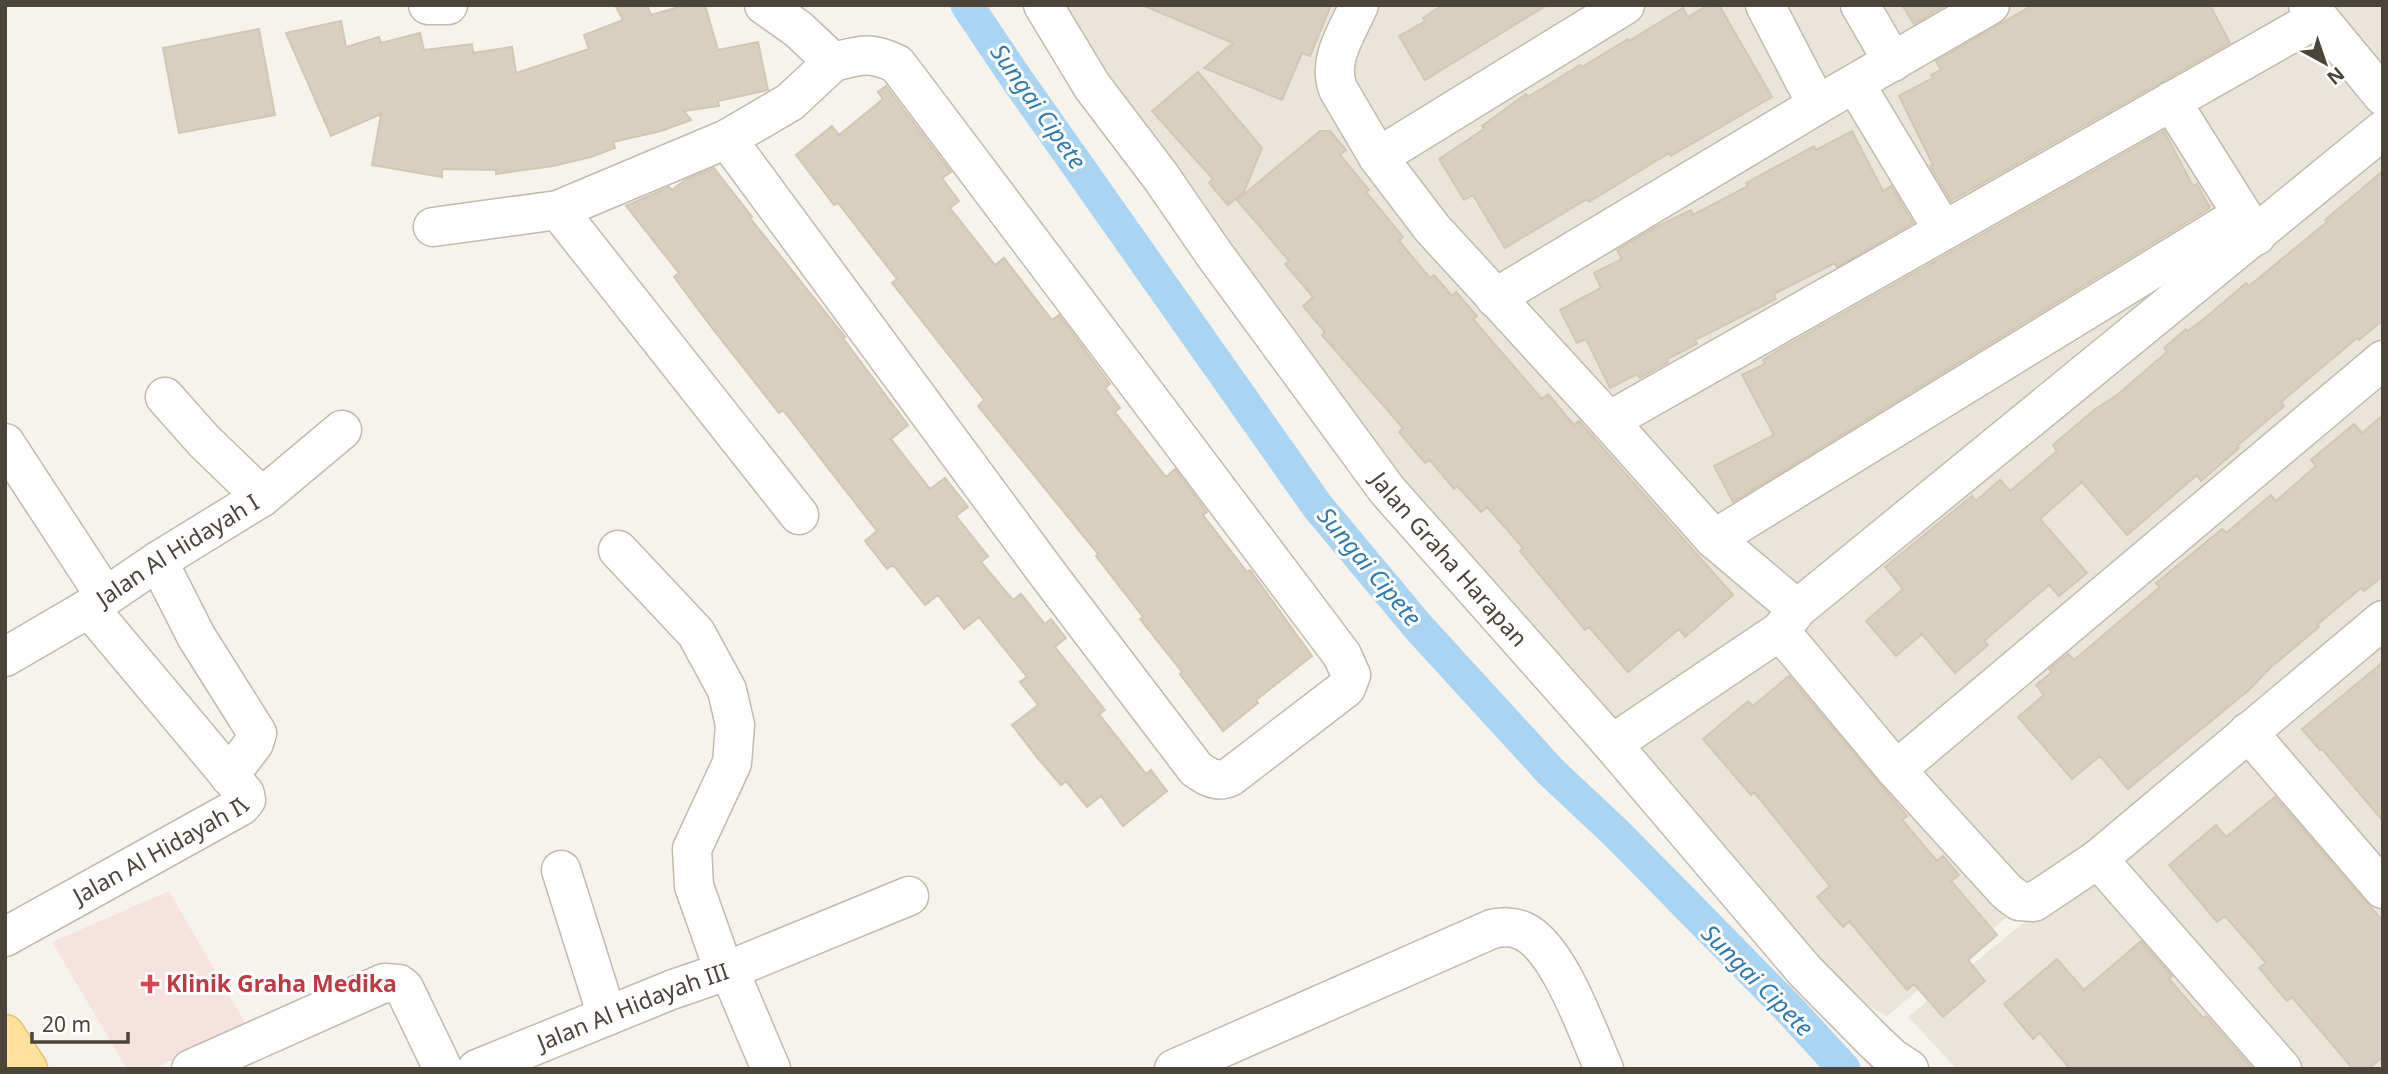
<svg xmlns="http://www.w3.org/2000/svg" width="2388" height="1074" font-family="'Noto Sans',sans-serif">
  <style>
    .residential { fill: #eae5da }
    .medical { fill: #f6e3e0 }
    .lines { fill: none; stroke-linecap: round; stroke-linejoin: round }
    .canal { stroke: #a9d4f2; stroke-width: 33 }
    .building { fill: #d8cfc1; stroke: #d3c7b4; stroke-width: 2 }
    .minor-casing { stroke: #c2bbae; stroke-width: 41 }
    .major-casing { stroke: #e6c16a; stroke-width: 41 }
    .minor { stroke: #fff; stroke-width: 38 }
    .major { stroke: #ffe39c; stroke-width: 38 }
    .health-dot { fill: #e0444e; stroke: #fff; stroke-width: 2.5 }
    .labels { text-anchor: middle; stroke-width: 6; stroke-linejoin: round; paint-order: stroke }
    .street-label { font-size: 23px; fill: #4b4439; stroke: #fff }
    .health-label { font-size: 23px; font-weight: bold; fill: #be3a42; stroke: #fff; text-anchor: start }
    .water-label { font-size: 24px; font-style: italic; fill: #2e7ab2; stroke: #fff }
  </style>
  <rect width="100%" height="100%" fill="#f6f3ec"/>
  <path class="residential" d="M 1061,5 L 2383,5 L 2383,608 L 1887,1016 L 1773,956 L 1704,831 L 1649,756 L 1511,650 Z
    M 2383,630 L 2383,1069 L 1957,1069 L 1908,1017 Z"/>
  <path class="medical" d="M 169,891 L 247,1026 L 153,1069 L 127,1069 L 52,942 Z"/>
  <g class="lines">
    <path class="canal" d="M 967,5 L 1018,81 L 1318,507 L 1420,629 L 1551,772 L 1617,834 L 1790,1010 L 1844,1069"/>
  </g>
  <path class="building" d="M 615,5 L 647,5 L 651,15 L 686,5 L 705,5 L 718,50 L 758,42 L 768,90 L 718,101 L 719,106 L 684,111 L 691,120 L 661,131 L 613,142 L 615,148 L 591,157 L 553,166 L 496,174 L 496,170 L 442,169 L 442,177 L 372,165 L 381,114 L 331,136 L 286,33 L 341,21 L 346,47 L 379,37 L 381,43 L 420,33 L 424,50 L 472,44 L 473,53 L 512,47 L 516,73 L 589,49 L 584,35 L 623,20 Z
    M 1142,5 L 1331,5 L 1310,56 L 1302,53 L 1282,100 L 1204,68 L 1233,43 Z
    M 1443,5 L 1547,5 L 1425,80 L 1399,36 L 1425,21 L 1423,18 Z
    M 1708,5 L 1719,5 L 1772,97 L 1671,156 L 1669,153 L 1589,202 L 1587,199 L 1505,248 L 1473,195 L 1464,200 L 1439,159 L 1484,129 L 1482,126 L 1526,94 L 1528,97 L 1580,65 L 1582,67 L 1628,39 L 1629,41 L 1683,8 L 1688,17 Z
    M 1902,5 L 1946,5 L 1914,24 Z
    M 2033,5 L 2210,5 L 2230,43 L 1951,201 L 1930,166 L 1933,165 L 1899,96 L 1933,78 L 1931,75 L 1941,70 L 1936,61 Z
    M 259,29 L 275,115 L 179,133 L 163,48 Z
    M 1198,72 L 1262,148 L 1244,192 L 1228,205 L 1209,183 L 1213,179 L 1152,111 Z
    M 886,86 L 951,172 L 942,178 L 959,201 L 950,208 L 995,265 L 1004,258 L 1052,320 L 1059,315 L 1110,384 L 1105,388 L 1120,408 L 1115,412 L 1166,477 L 1175,469 L 1207,512 L 1203,515 L 1247,572 L 1250,570 L 1312,656 L 1256,700 L 1258,703 L 1223,731 L 1180,674 L 1182,672 L 1140,619 L 1143,617 L 1096,556 L 1098,554 L 978,406 L 984,400 L 892,283 L 897,279 L 838,203 L 834,205 L 796,155 L 832,126 L 839,135 L 883,99 L 878,92 Z
    M 1320,131 L 1330,131 L 1346,150 L 1340,155 L 1369,190 L 1366,192 L 1403,237 L 1399,241 L 1430,278 L 1434,275 L 1452,296 L 1456,292 L 1477,316 L 1473,319 L 1542,399 L 1548,394 L 1574,425 L 1579,421 L 1733,595 L 1685,637 L 1679,629 L 1628,672 L 1589,627 L 1585,630 L 1520,551 L 1523,548 L 1487,507 L 1481,512 L 1457,486 L 1454,489 L 1430,460 L 1425,463 L 1399,432 L 1403,428 L 1322,335 L 1325,332 L 1303,306 L 1313,297 L 1285,264 L 1289,261 L 1237,200 Z
    M 1852,131 L 1883,191 L 1891,186 L 1913,223 L 1837,267 L 1835,263 L 1774,294 L 1776,299 L 1695,340 L 1697,344 L 1667,359 L 1668,362 L 1640,378 L 1637,374 L 1610,388 L 1586,339 L 1577,343 L 1560,310 L 1601,288 L 1594,273 L 1622,259 L 1617,250 L 1656,227 L 1691,210 L 1693,215 L 1748,186 L 1746,183 L 1814,146 L 1816,150 Z
    M 2164,131 L 2193,186 L 2197,184 L 2210,208 L 1733,502 L 1714,466 L 1774,435 L 1742,375 L 1765,364 L 1763,360 L 1784,347 Z
    M 714,168 L 752,217 L 750,218 L 845,337 L 843,338 L 908,425 L 891,439 L 930,489 L 945,478 L 968,507 L 956,516 L 988,556 L 981,562 L 1013,600 L 1021,594 L 1045,624 L 1051,619 L 1066,638 L 1055,647 L 1105,710 L 1099,714 L 1146,774 L 1151,770 L 1167,791 L 1123,826 L 1101,796 L 1087,807 L 1066,781 L 1061,785 L 1040,761 L 1012,725 L 1038,705 L 1020,682 L 1027,677 L 979,617 L 964,629 L 938,595 L 925,605 L 893,565 L 887,569 L 865,541 L 877,531 L 783,410 L 779,413 L 712,328 L 674,277 L 679,273 L 626,206 L 669,187 L 672,190 L 685,180 Z
    M 2383,171 L 2383,320 L 2359,340 L 2357,338 L 2281,402 L 2284,406 L 2237,446 L 2239,448 L 2201,481 L 2197,475 L 2127,535 L 2082,482 L 2040,519 L 2087,573 L 2059,596 L 2049,585 L 1984,641 L 1988,645 L 1955,673 L 1922,634 L 1896,656 L 1866,621 L 1903,589 L 1885,567 L 1972,496 L 1976,501 L 2000,480 L 2010,491 L 2057,451 L 2053,445 L 2094,410 L 2117,395 L 2167,352 L 2164,348 L 2186,329 L 2188,331 L 2211,313 L 2246,283 L 2249,286 L 2327,222 L 2325,220 Z
    M 2383,415 L 2383,576 L 2364,591 L 2361,588 L 2317,625 L 2319,627 L 2270,668 L 2249,690 L 2128,789 L 2100,756 L 2072,779 L 2018,717 L 2044,695 L 2036,685 L 2052,672 L 2049,669 L 2068,654 L 2074,660 L 2160,587 L 2156,583 L 2222,529 L 2226,533 L 2271,495 L 2276,501 L 2316,466 L 2311,460 L 2354,424 L 2362,433 Z
    M 2383,662 L 2383,821 L 2322,749 L 2320,750 L 2302,729 Z
    M 1789,676 L 1907,816 L 1902,820 L 1937,861 L 1943,856 L 1959,875 L 1951,881 L 1997,935 L 1968,960 L 1985,981 L 1943,1017 L 1914,984 L 1907,990 L 1849,921 L 1843,927 L 1817,897 L 1830,886 L 1754,792 L 1751,795 L 1703,739 L 1748,701 L 1753,706 Z
    M 2275,797 L 2383,921 L 2383,1057 L 2368,1069 L 2353,1069 L 2292,997 L 2287,1001 L 2259,968 L 2266,963 L 2225,916 L 2217,922 L 2169,865 L 2216,825 L 2226,837 Z
    M 2141,941 L 2172,976 L 2169,979 L 2203,1018 L 2206,1016 L 2253,1069 L 2070,1069 L 2040,1033 L 2033,1039 L 2004,1004 L 2057,959 L 2084,990 Z"/>
  <g class="lines">
    <defs>
      <g id="minor">
        <path d="M 428,5 L 448,5"/>
        <path id="s1" d="M 1043,5 L 1092,86 L 1161,177 L 1214,254 L 1387,490 L 1612,744 L 1805,971 L 1874,1041 L 1892,1058 L 1909,1069"/>
        <path d="M 1359,5 C 1347,33 1327,59 1338,89 L 1378,157 L 1432,228 L 1609,421 L 1714,539 L 1797,609"/>
        <path d="M 1765,5 L 1817,105"/>
        <path d="M 1860,5 L 1893,62"/>
        <path d="M 2308,5 L 2383,96"/>
        <path d="M 1855,84 L 1943,230"/>
        <path d="M 2171,101 L 2256,236"/>
        <path d="M 727,139 L 1047,573 L 1196,769 C 1207,777 1217,783 1230,777 L 1346,688 L 1351,675 L 1342,655 L 897,64 C 870,51 861,55 833,62 L 798,29 L 764,5"/>
        <path d="M 1378,157 L 1625,5"/>
        <path d="M 558,210 L 799,515"/>
        <path d="M 433,227 L 558,210 L 727,139 L 790,102 L 833,62"/>
        <path d="M 1495,298 L 1817,105 L 1990,5"/>
        <path d="M 165,397 L 204,441 L 262,497"/>
        <path d="M 1609,421 L 2318,18"/>
        <path d="M 5,443 L 105,596"/>
        <path d="M 1714,539 L 2241,215"/>
        <path d="M 618,550 L 696,633 L 727,690 L 735,725 L 732,763 L 692,849 L 694,886 L 724,971"/>
        <path d="M 158,561 L 196,636 L 257,733 L 254,743 L 229,776"/>
        <path d="M 1782,629 L 1797,609 L 2383,130"/>
        <path id="s2" d="M 5,657 L 89,608 L 158,561 L 262,497 L 342,430"/>
        <path d="M 2248,732 L 2383,889"/>
        <path d="M 1612,744 L 1780,631 L 1896,770 L 2007,892 L 2019,901 L 2034,902 L 2098,859 L 2383,620"/>
        <path d="M 1896,770 L 2383,360"/>
        <path d="M 2098,859 L 2282,1069"/>
        <path d="M 561,870 L 607,1016"/>
        <path id="s3" d="M 5,937 L 241,806 L 246,800 L 245,794 L 89,608"/>
        <path d="M 729,970 L 909,896"/>
        <path d="M 191,1069 L 384,983 L 399,984 L 404,988 L 443,1069"/>
        <path id="s4" d="M 477,1069 L 671,990 L 729,970 L 771,1069"/>
        <path d="M 1174,1069 L 1492,929 C 1503,927 1512,926 1523,931 C 1559,947 1588,1033 1604,1069"/>
      </g>
      <path id="major" d="M 5,1034 L 28,1069"/>
    </defs>
    <use href="#minor" class="minor-casing"/>
    <use href="#major" class="major-casing"/>
    <use href="#minor" class="minor"/>
    <use href="#major" class="major"/>
  </g>
  <path class="health-dot" d="M146.5 973.5h7v7h7v7h-7v7h-7v-7h-7v-7h7z"/>
  <g class="labels">
    <g class="street-label">
      <text dy="8" stroke="none"><textPath href="#s2" startOffset="203">Jalan Al Hidayah I</textPath></text>
      <text dy="8" stroke="none"><textPath href="#s1" startOffset="688">Jalan Graha Harapan</textPath></text>
      <text dy="8" stroke="none"><textPath href="#s3" startOffset="178">Jalan Al Hidayah II</textPath></text>
      <text dy="8" stroke="none"><textPath href="#s4" startOffset="168">Jalan Al Hidayah III</textPath></text>
    </g>
    <g class="health-label">
      <text x="166" y="992">Klinik Graha Medika</text>
    </g>
    <g class="water-label">
      <text transform="translate(1038 107) rotate(55)" y="8">Sungai Cipete</text>
      <text transform="translate(1369 567) rotate(50)" y="8">Sungai Cipete</text>
      <text transform="translate(1757 981) rotate(45)" y="8">Sungai Cipete</text>
    </g>
  </g>
  <rect width="2388" height="1074" fill="none" stroke="#4b4439" stroke-width="14"/>
  <g transform="translate(2325 63) rotate(140)" stroke="#ffffff" stroke-width="5" paint-order="stroke">
  <path d="M0-5L12 26L0 18L-12 26Z" fill="#4b4439"/>
  <text y="-10" font-size="19" font-weight="bold" text-anchor="middle" fill="#4b4439">N</text>
  </g>
  <path d="M32 1032v10h96v-10" fill="none" stroke="#4b4439" stroke-width="3.5"/>
  <text x="42" y="1032" font-size="21" fill="#4b4439" stroke="#ffffff" stroke-width="5" paint-order="stroke">20 m</text>
</svg>
